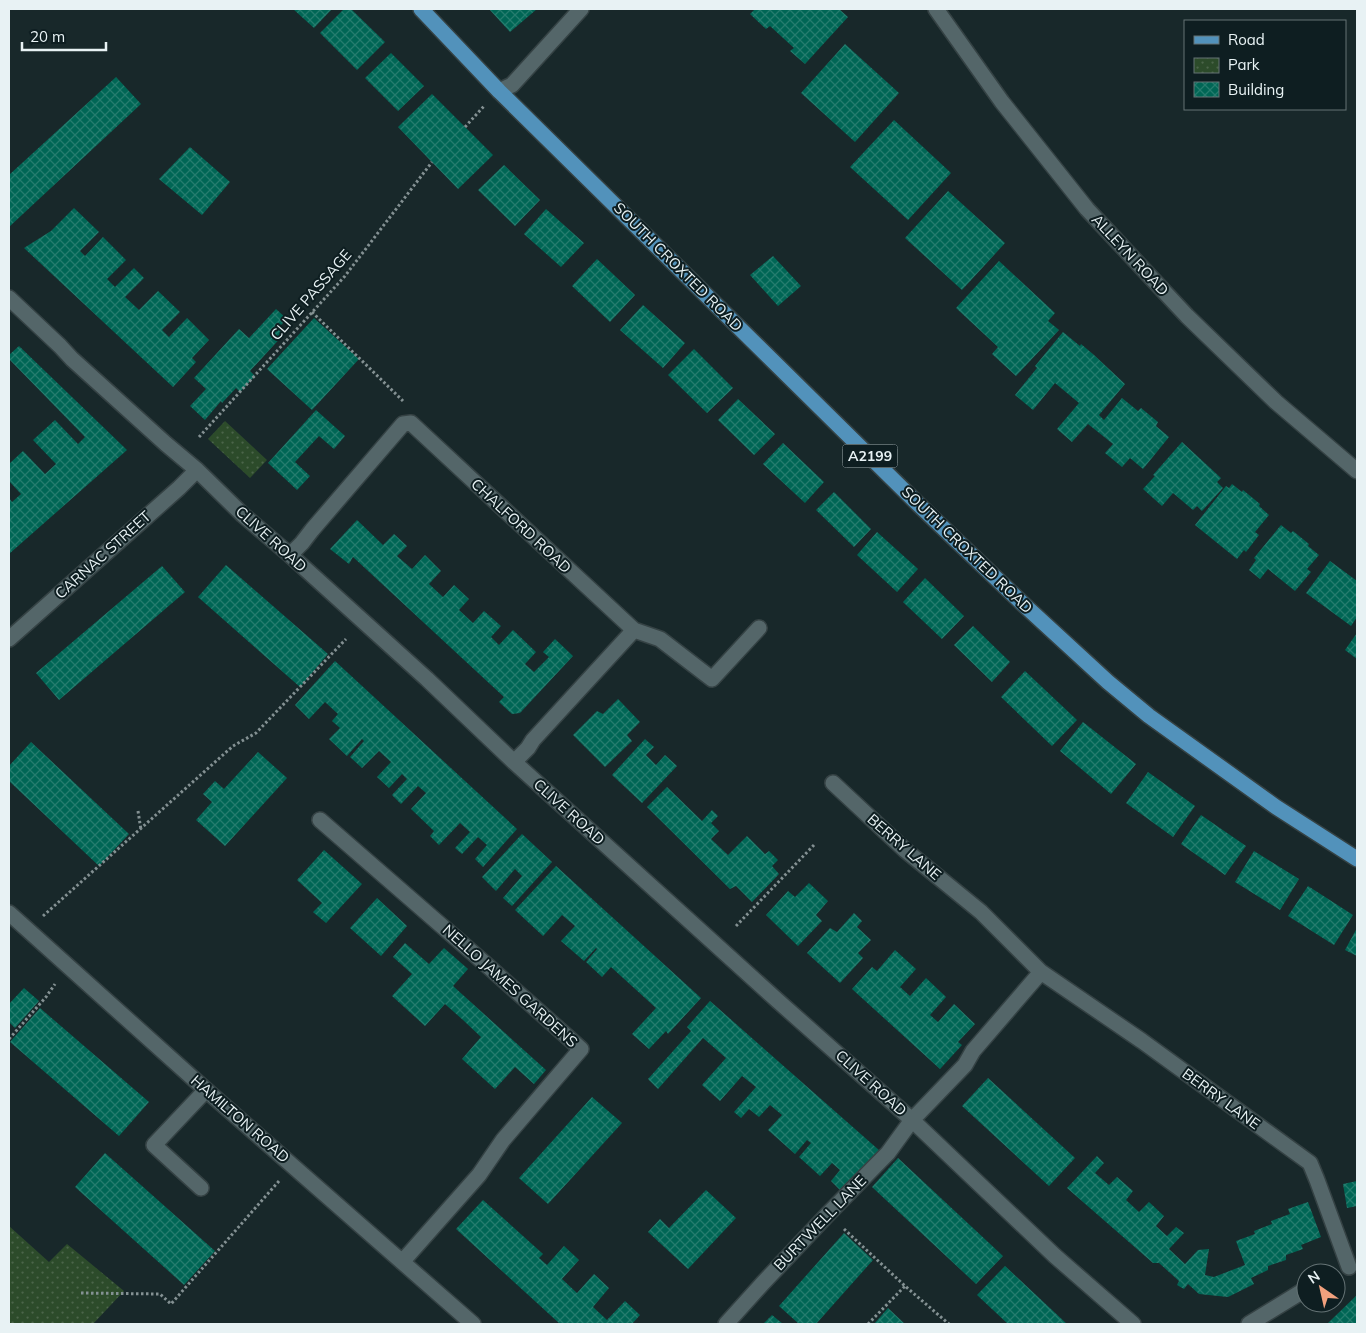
<svg xmlns="http://www.w3.org/2000/svg" width="1366" height="1333" font-family="Mulish,sans-serif">
  <style>
    .park { fill: url(#park-dots) }
    .building { fill: url(#building-cross-hatch) }
    .lines { fill: none; stroke-linecap: round; stroke-linejoin: round }
    .minor-casing { stroke: #354244; stroke-width: 18 }
    .major-casing { stroke: #354244; stroke-width: 18 }
    .path { stroke: #849193; stroke-width: 3; stroke-dasharray: 2.5 2.5; stroke-linecap: butt }
    .minor { stroke: #546669; stroke-width: 15 }
    .major { stroke: #5292bb; stroke-width: 15 }
    .labels { text-anchor: middle; stroke-width: 4; stroke-linejoin: round; paint-order: stroke }
    .shield { fill: #0e1e21; stroke: #a7b2b5; stroke-width: 1 }
    .shield-label { font-size: 14px; font-weight: bold; fill: #e8f2f4 }
    .street-label { font-size: 15px; fill: #e8f2f4; stroke: #0e1e21 }
  </style>
  <defs>
    <pattern id="park-dots" width="8" height="8" patternUnits="userSpaceOnUse" patternTransform="scale(1.25)"><rect width="8" height="8" fill="#2c4b2a"/><path d="M2 2h.1M6 6h.1" fill="none" stroke="#4b654a" stroke-width="1.8" stroke-linecap="round"/></pattern>
    <pattern id="building-cross-hatch" width="8" height="8" patternUnits="userSpaceOnUse" patternTransform="scale(1.25)"><rect width="8" height="8" fill="#065"/><path d="M0 0l8 8M0 8l8-8" fill="none" stroke="#257c6e"/></pattern>
  </defs>
  <rect width="100%" height="100%" fill="#18282a"/>
  <path class="park" d="M 225,421 L 267,460 L 250,478 L 208,439 Z
    M 9,1226 L 49,1262 L 67,1244 L 124,1291 L 93,1324 L 12,1324 L 9,1322 Z"/>
  <path class="building" d="M 293,9 L 332,9 L 314,28 Z
    M 344,9 L 351,9 L 385,42 L 357,70 L 320,33 Z
    M 489,9 L 537,9 L 510,32 Z
    M 755,9 L 839,9 L 848,17 L 805,64 L 790,51 L 794,48 L 770,26 L 766,29 L 750,14 Z
    M 845,44 L 899,93 L 855,142 L 801,93 Z
    M 391,53 L 424,86 L 398,111 L 365,78 Z
    M 116,77 L 141,104 L 9,227 L 9,175 Z
    M 432,94 L 493,155 L 458,189 L 398,127 Z
    M 894,120 L 951,173 L 908,220 L 850,167 Z
    M 190,147 L 230,182 L 202,215 L 159,179 Z
    M 504,165 L 540,200 L 515,226 L 478,190 Z
    M 948,191 L 1005,243 L 962,290 L 905,238 Z
    M 74,208 L 99,232 L 80,251 L 85,256 L 103,237 L 126,260 L 107,279 L 115,287 L 134,268 L 144,278 L 125,297 L 139,310 L 158,291 L 180,312 L 162,330 L 169,337 L 187,318 L 209,340 L 192,358 L 196,362 L 173,387 L 24,248 L 51,231 Z
    M 546,209 L 584,243 L 561,267 L 524,234 Z
    M 773,256 L 801,286 L 778,306 L 750,275 Z
    M 597,259 L 635,295 L 610,322 L 572,286 Z
    M 999,261 L 1055,313 L 1048,321 L 1059,330 L 1016,376 L 992,354 L 998,347 L 956,308 Z
    M 643,305 L 685,343 L 663,368 L 620,330 Z
    M 276,309 L 287,319 L 278,328 L 284,334 L 250,371 L 255,376 L 240,392 L 236,388 L 222,403 L 221,401 L 205,420 L 190,406 L 206,389 L 194,378 L 239,329 L 249,338 Z
    M 314,318 L 359,359 L 312,410 L 267,369 Z
    M 1063,332 L 1080,346 L 1081,344 L 1094,355 L 1125,384 L 1099,415 L 1104,420 L 1122,398 L 1138,411 L 1141,408 L 1158,422 L 1156,426 L 1169,437 L 1143,469 L 1130,458 L 1122,467 L 1105,453 L 1113,444 L 1088,424 L 1072,442 L 1057,429 L 1079,403 L 1055,383 L 1033,410 L 1015,395 L 1037,368 L 1035,366 Z
    M 19,346 L 127,450 L 9,554 L 9,498 L 12,502 L 21,494 L 9,481 L 9,464 L 23,451 L 45,474 L 56,464 L 33,440 L 55,420 L 78,444 L 85,437 L 9,359 L 9,355 Z
    M 694,349 L 733,388 L 707,413 L 668,375 Z
    M 738,399 L 775,434 L 754,455 L 718,420 Z
    M 316,410 L 345,436 L 334,449 L 319,436 L 295,462 L 310,476 L 297,490 L 268,463 Z
    M 1182,442 L 1221,478 L 1217,482 L 1223,488 L 1202,511 L 1197,506 L 1193,510 L 1173,493 L 1162,506 L 1143,489 L 1155,476 L 1153,475 Z
    M 783,443 L 824,482 L 805,503 L 763,464 Z
    M 1232,484 L 1242,492 L 1243,490 L 1260,504 L 1259,506 L 1269,515 L 1255,532 L 1259,535 L 1246,552 L 1244,550 L 1237,559 L 1195,525 L 1226,486 L 1229,488 Z
    M 834,492 L 871,529 L 854,547 L 816,510 Z
    M 357,520 L 383,545 L 394,534 L 407,546 L 397,556 L 412,569 L 425,555 L 441,571 L 429,584 L 443,597 L 454,585 L 469,599 L 459,610 L 473,623 L 484,611 L 501,626 L 491,637 L 499,645 L 513,630 L 536,652 L 525,664 L 534,672 L 549,657 L 543,652 L 555,639 L 573,656 L 520,713 L 512,714 L 499,702 L 504,697 L 353,557 L 349,564 L 330,549 Z
    M 1281,525 L 1291,533 L 1293,531 L 1309,544 L 1308,546 L 1319,555 L 1307,569 L 1311,572 L 1295,591 L 1268,569 L 1260,579 L 1249,570 L 1256,560 L 1254,558 Z
    M 877,532 L 918,569 L 897,592 L 857,555 Z
    M 1330,561 L 1357,581 L 1357,617 L 1351,626 L 1306,593 Z
    M 226,565 L 328,654 L 300,687 L 198,597 Z
    M 162,566 L 185,592 L 59,700 L 36,673 Z
    M 925,578 L 964,616 L 942,639 L 903,602 Z
    M 973,626 L 1010,662 L 992,682 L 954,645 Z
    M 1357,633 L 1357,659 L 1345,650 Z
    M 335,661 L 517,829 L 483,867 L 475,859 L 487,845 L 478,837 L 462,854 L 455,848 L 470,832 L 460,823 L 439,845 L 430,836 L 434,831 L 411,809 L 426,793 L 418,786 L 401,804 L 392,795 L 407,779 L 402,774 L 389,788 L 377,777 L 391,762 L 379,751 L 362,768 L 350,757 L 364,741 L 362,739 L 347,756 L 329,739 L 340,728 L 332,721 L 338,714 L 325,702 L 309,719 L 295,705 Z
    M 1025,671 L 1077,720 L 1052,746 L 1001,697 Z
    M 618,699 L 640,722 L 627,735 L 632,741 L 605,767 L 573,735 L 597,711 L 603,714 Z
    M 1083,722 L 1136,764 L 1111,794 L 1060,751 Z
    M 645,739 L 654,747 L 646,755 L 656,765 L 665,755 L 677,766 L 642,803 L 612,775 Z
    M 31,742 L 129,834 L 99,866 L 9,781 L 9,766 Z
    M 258,752 L 287,778 L 225,846 L 196,820 L 212,802 L 203,794 L 215,781 L 224,789 Z
    M 1148,772 L 1195,806 L 1173,837 L 1126,803 Z
    M 667,787 L 702,821 L 712,810 L 718,816 L 711,823 L 719,831 L 711,839 L 728,855 L 747,836 L 765,854 L 769,851 L 778,860 L 772,866 L 779,874 L 752,902 L 736,886 L 730,889 L 647,807 Z
    M 1201,815 L 1246,846 L 1225,875 L 1181,844 Z
    M 522,834 L 552,862 L 512,906 L 503,898 L 522,876 L 515,869 L 496,891 L 482,877 Z
    M 324,850 L 362,884 L 326,923 L 313,912 L 322,903 L 297,880 Z
    M 1254,851 L 1299,879 L 1280,910 L 1235,882 Z
    M 556,866 L 701,998 L 668,1034 L 666,1031 L 649,1049 L 632,1034 L 656,1008 L 611,967 L 602,977 L 586,962 L 597,949 L 596,948 L 584,961 L 561,941 L 575,926 L 562,915 L 543,936 L 515,910 Z
    M 809,883 L 828,901 L 816,915 L 822,921 L 798,946 L 766,915 L 788,891 L 795,897 Z
    M 1308,886 L 1353,915 L 1334,945 L 1288,916 Z
    M 377,898 L 407,926 L 381,956 L 350,928 Z
    M 854,913 L 862,921 L 857,927 L 871,940 L 858,953 L 863,958 L 840,983 L 807,953 L 830,928 L 837,932 Z
    M 1357,928 L 1357,956 L 1345,950 Z
    M 405,943 L 429,964 L 444,948 L 468,969 L 453,986 L 546,1070 L 534,1084 L 515,1067 L 495,1089 L 462,1059 L 481,1037 L 463,1020 L 445,1004 L 425,1026 L 392,996 L 412,974 L 393,957 Z
    M 895,950 L 916,969 L 900,987 L 910,996 L 926,978 L 946,997 L 930,1015 L 938,1022 L 954,1004 L 975,1024 L 958,1042 L 962,1045 L 940,1069 L 852,989 L 872,967 L 877,971 Z
    M 24,988 L 39,1001 L 15,1028 L 9,1022 L 9,1004 Z
    M 710,1001 L 880,1151 L 841,1191 L 831,1181 L 840,1170 L 832,1163 L 820,1176 L 799,1157 L 811,1143 L 807,1140 L 795,1154 L 768,1130 L 782,1115 L 770,1105 L 759,1117 L 749,1109 L 741,1118 L 734,1112 L 756,1087 L 742,1076 L 720,1101 L 702,1085 L 726,1058 L 703,1038 L 658,1089 L 648,1079 L 691,1031 L 687,1027 Z
    M 40,1008 L 149,1102 L 119,1136 L 10,1042 Z
    M 988,1078 L 1075,1158 L 1049,1186 L 962,1106 Z
    M 592,1097 L 622,1123 L 548,1204 L 519,1178 Z
    M 105,1153 L 215,1251 L 184,1285 L 75,1187 Z
    M 1097,1156 L 1104,1163 L 1095,1173 L 1109,1185 L 1117,1177 L 1133,1191 L 1126,1200 L 1139,1212 L 1149,1202 L 1164,1216 L 1156,1226 L 1167,1236 L 1176,1227 L 1184,1233 L 1169,1249 L 1185,1264 L 1198,1250 L 1209,1249 L 1205,1275 L 1214,1277 L 1245,1265 L 1236,1241 L 1255,1234 L 1254,1231 L 1272,1224 L 1271,1221 L 1290,1214 L 1288,1209 L 1308,1202 L 1321,1237 L 1301,1245 L 1303,1249 L 1286,1255 L 1286,1260 L 1268,1266 L 1268,1270 L 1251,1278 L 1254,1284 L 1228,1297 L 1199,1294 L 1188,1284 L 1184,1289 L 1177,1285 L 1179,1281 L 1159,1263 L 1153,1263 L 1067,1188 Z
    M 898,1158 L 1003,1256 L 976,1284 L 872,1187 Z
    M 1357,1181 L 1357,1206 L 1347,1208 L 1343,1184 Z
    M 706,1190 L 736,1218 L 688,1269 L 648,1232 L 660,1219 L 669,1228 Z
    M 483,1200 L 543,1254 L 539,1258 L 547,1265 L 564,1246 L 579,1260 L 562,1279 L 577,1293 L 594,1274 L 609,1288 L 593,1307 L 607,1320 L 625,1301 L 640,1315 L 632,1324 L 560,1324 L 456,1229 Z
    M 844,1233 L 873,1260 L 816,1324 L 799,1324 L 779,1306 Z
    M 1005,1266 L 1067,1324 L 1008,1324 L 977,1295 Z
    M 1357,1295 L 1357,1324 L 1327,1324 Z
    M 888,1308 L 905,1324 L 874,1324 Z
    M 772,1315 L 783,1324 L 763,1324 Z"/>
  <g class="lines">
    <defs>
      <path id="minor" d="M 936,9 L 1002,102 L 1087,209 L 1187,316 L 1276,402 L 1357,471
        M 499,91 L 512,85 L 581,9
        M 9,298 L 60,346 L 72,359 L 166,444 L 197,470 L 243,515 L 290,555 L 427,679 L 514,762 L 778,1001 L 912,1120 L 1055,1256 L 1133,1324
        M 290,555 L 302,543 L 312,530 L 403,424 L 411,423 L 634,630 L 533,740 L 528,748 L 514,762
        M 634,630 L 660,639 L 712,679 L 759,628
        M 9,639 L 179,488 L 197,470
        M 833,783 L 905,850 L 981,912 L 1041,972
        M 320,820 L 489,967 L 581,1049 L 503,1140 L 479,1175 L 402,1262
        M 9,913 L 206,1090 L 473,1324
        M 201,1188 L 154,1145 L 206,1090
        M 726,1324 L 763,1283 L 828,1214 L 888,1153 L 912,1120 L 965,1065 L 973,1051 L 1041,972 L 1142,1041 L 1310,1163 L 1317,1180 L 1349,1267
        M 1249,1324 L 1306,1289"/>
      <path id="major" d="M 421,9 L 499,91 L 919,505 L 1022,603 L 1108,682 L 1149,716 L 1276,807 L 1357,859"/>
    </defs>
    <use href="#minor" class="minor-casing"/>
    <use href="#major" class="major-casing"/>
    <path class="path" d="M 465,127 L 485,105
      M 312,312 L 403,401
      M 199,437 L 345,276 L 432,162
      M 138,811 L 141,830
      M 43,916 L 233,746 L 256,733 L 346,639
      M 736,926 L 814,845
      M 9,1039 L 46,997 L 55,984
      M 844,1229 L 905,1286 L 949,1324
      M 81,1293 L 160,1294 L 171,1304 L 279,1181
      M 868,1324 L 905,1286"/>
    <use href="#minor" class="minor"/>
    <use href="#major" class="major"/>
  </g>
  <g class="labels">
    <rect class="shield" x="842.5" y="444.5" width="55" height="23" rx="4"/>
    <g class="shield-label">
      <text x="870" y="461">A2199</text>
    </g>
    <g class="street-label">
      <text transform="translate(1130 255) rotate(47)" y="5">ALLEYN ROAD</text>
      <text transform="translate(678 267) rotate(45)" y="5">SOUTH CROXTED ROAD</text>
      <text transform="translate(311 295) rotate(-49)" y="5">CLIVE PASSAGE</text>
      <text transform="translate(521 526) rotate(43)" y="5">CHALFORD ROAD</text>
      <text transform="translate(271 539) rotate(42)" y="5">CLIVE ROAD</text>
      <text transform="translate(967 550) rotate(44)" y="5">SOUTH CROXTED ROAD</text>
      <text transform="translate(103 555) rotate(-42)" y="5">CARNAC STREET</text>
      <text transform="translate(569 812) rotate(42)" y="5">CLIVE ROAD</text>
      <text transform="translate(904 847) rotate(41)" y="5">BERRY LANE</text>
      <text transform="translate(510 986) rotate(42)" y="5">NELLO JAMES GARDENS</text>
      <text transform="translate(871 1083) rotate(42)" y="5">CLIVE ROAD</text>
      <text transform="translate(1221 1099) rotate(36)" y="5">BERRY LANE</text>
      <text transform="translate(240 1119) rotate(41)" y="5">HAMILTON ROAD</text>
      <text transform="translate(820 1223) rotate(-46)" y="5">BURTWELL LANE</text>
    </g>
  </g>
  <rect width="1366" height="1333" fill="none" stroke="#e8f2f4" stroke-width="20"/>
  <rect x="1184" y="20" width="162" height="90" fill="#0e1e21" stroke="#657375"/>
  <rect x="1194" y="36" width="25" height="8" fill="#5292bb" stroke="#657375"/>
  <text x="1228" y="45" font-size="15" fill="#e8f2f4">Road</text>
  <rect x="1194" y="58" width="25" height="15" fill="url(#park-dots)" stroke="#657375"/>
  <text x="1228" y="70" font-size="15" fill="#e8f2f4">Park</text>
  <rect x="1194" y="82" width="25" height="15" fill="url(#building-cross-hatch)" stroke="#657375"/>
  <text x="1228" y="95" font-size="15" fill="#e8f2f4">Building</text>
  <g transform="translate(1321 1288) rotate(326)"><circle r="24" fill="#0e1e21" stroke="#657375"/>
  <path d="M0-4L9 19L0 12L-9 19Z" fill="#f2a17e"/>
  <text y="-8" font-size="14" font-weight="bold" text-anchor="middle" fill="#e8f2f4">N</text>
  </g>
  <path d="M22 42v8h84v-8" fill="none" stroke="#e8f2f4" stroke-width="2.5"/>
  <text x="30" y="42" font-size="15" fill="#e8f2f4" stroke="#0e1e21" stroke-width="4" paint-order="stroke">20 m</text>
</svg>
